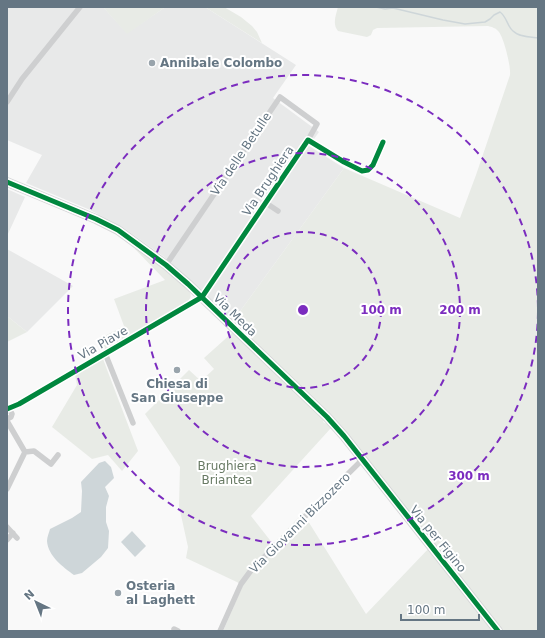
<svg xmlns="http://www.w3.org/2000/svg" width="545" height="638" font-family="'DejaVu Sans',sans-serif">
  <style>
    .built { fill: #e8e9e9 }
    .green { fill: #e8ebe6 }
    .water { fill: #ced6d9 }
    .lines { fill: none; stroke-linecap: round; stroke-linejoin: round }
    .stream { stroke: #ced6d9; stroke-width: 1.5 }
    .secondary-casing { stroke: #d5d6d7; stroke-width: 10 }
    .street { stroke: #cecfd0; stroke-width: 5.5 }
    .secondary { stroke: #e1e2e2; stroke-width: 8 }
    .cycleway-casing { stroke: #fff; stroke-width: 8 }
    .cycleway { stroke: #00873e; stroke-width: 5 }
    .ring { fill: none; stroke: #7b2cbf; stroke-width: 2; stroke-dasharray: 7 5 }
    .poi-dot { fill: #99a4ac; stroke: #fff; stroke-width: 1.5 }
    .labels { text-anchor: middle; stroke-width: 4; stroke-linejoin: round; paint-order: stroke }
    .poi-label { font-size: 12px; font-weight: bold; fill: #657683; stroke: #fff; text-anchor: start }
    .street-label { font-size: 12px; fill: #657683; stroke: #fff }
    .park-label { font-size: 12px; fill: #687a64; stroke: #fff }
    .centre { fill: #7b2cbf; stroke: #fff; stroke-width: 2 }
    .ring-label { font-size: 12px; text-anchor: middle; font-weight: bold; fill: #7b2cbf; stroke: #fff; stroke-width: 4; stroke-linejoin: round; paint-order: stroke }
  </style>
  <rect width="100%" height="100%" fill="#f9f9f9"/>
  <path class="built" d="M 7,7 L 103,7 L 127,33 L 164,8 L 169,7 L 205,7 L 296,65 L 273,98 L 319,132 L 309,146 L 344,168 L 233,321 L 186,276 L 163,256 L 121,226 L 88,209 L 26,183 L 42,155 L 7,140 Z
    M 7,189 L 25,197 L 7,236 Z
    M 7,249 L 73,286 L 27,332 L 7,316 Z"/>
  <path class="green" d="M 103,7 L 169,7 L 164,8 L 127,34 Z
    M 205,7 L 224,7 L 241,17 L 252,26 L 257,32 L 262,43 Z
    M 338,7 L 538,7 L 538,631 L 500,631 L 357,449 L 238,329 L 233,321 L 344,168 L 460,218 L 476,175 L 510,75 C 511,66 504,39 499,32 C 496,28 492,27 488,26 L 377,28 L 373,30 L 371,35 L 367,37 L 338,31 C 332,24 336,15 338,7 Z
    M 138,247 L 188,289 C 191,294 192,297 188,301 L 104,350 L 97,340 L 124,326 L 114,299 L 165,280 L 135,249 Z
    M 7,316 L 27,332 L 7,342 Z
    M 233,332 L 325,419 L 323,422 L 329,425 L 331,428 L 251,516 L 273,544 L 303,513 L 366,614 L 431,546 L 498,631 L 223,631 L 244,583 L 241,584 L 186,558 L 188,547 L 179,506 L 180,467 L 145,414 L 189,370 L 201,381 L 214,369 L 204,358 Z
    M 103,359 L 138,451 L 122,471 L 108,455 L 92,459 L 52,427 L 77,385 L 75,375 Z"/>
  <path class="water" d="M 105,461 L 111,467 L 114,478 L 105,487 L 109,496 L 106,507 L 106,522 L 109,531 L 108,548 L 101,557 L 82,573 L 74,575 C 63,567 48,556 47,541 C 47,537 49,533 50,529 L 72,518 L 81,512 L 82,491 L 81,482 L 99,463 Z
    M 132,531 L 146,546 L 135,557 L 121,542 Z"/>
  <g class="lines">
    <path class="stream" d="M 367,7 L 373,7
      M 376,7 L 385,9 L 393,8 L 443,20 L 465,24 L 485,22 L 490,19 L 494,15 L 500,12 C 507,17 507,26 513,31 C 519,37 530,37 538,38"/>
    <defs>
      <path id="secondary" d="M 7,182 L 96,219 L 118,230 L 166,265 L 188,284 L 327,417 L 344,436 L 498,631"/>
    </defs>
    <use href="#secondary" class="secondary-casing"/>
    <path class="street" d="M 7,102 L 22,79 L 80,7
      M 266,203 L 278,211
      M 166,265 L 280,97 L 317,124 L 308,140
      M 105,353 L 133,423
      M 7,409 L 19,404 L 202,297 L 308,140 L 344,162 L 362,171 L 368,170 L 373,165 L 383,142
      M 7,409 L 10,410 L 12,414 L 11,417 L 7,419
      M 7,421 L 25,452 L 7,489
      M 25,452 L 34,451 L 51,464 L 58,455
      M 7,527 L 17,538
      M 7,540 L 13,533
      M 174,629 L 178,631
      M 220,631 L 241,584 L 252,569 L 362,460"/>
    <use href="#secondary" class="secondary"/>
    <defs>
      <path id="cycleway" d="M 7,182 L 96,219 L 118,230 L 166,265 L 188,284 L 327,417 L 344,436 L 498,631
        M 7,409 L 19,404 L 202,297 L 308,140 L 344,162 L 362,171 L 368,170 L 373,165 L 383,142"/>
    </defs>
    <use href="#cycleway" class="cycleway-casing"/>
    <use href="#cycleway" class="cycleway"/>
  </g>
  <g class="ring">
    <circle cx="303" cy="310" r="78"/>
    <circle cx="303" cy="310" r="157"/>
    <path d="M538 312A235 235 0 1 1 538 308"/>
  </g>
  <g class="poi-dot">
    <circle cx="152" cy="63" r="4"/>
    <circle cx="177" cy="370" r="4"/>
    <circle cx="118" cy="593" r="4"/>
  </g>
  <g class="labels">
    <g class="poi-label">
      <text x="160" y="67">Annibale Colombo</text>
      <text x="177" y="388" text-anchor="middle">Chiesa di<tspan x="177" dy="14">San Giuseppe</tspan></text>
      <text x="126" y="590">Osteria<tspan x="126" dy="14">al Laghett</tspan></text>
    </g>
    <g class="street-label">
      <text transform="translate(241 154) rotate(-56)" y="4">Via delle Betulle</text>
      <text transform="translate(268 181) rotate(-56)" y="4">Via Brughiera</text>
      <text transform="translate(235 315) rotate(44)" y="4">Via Meda</text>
      <text transform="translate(103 343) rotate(-30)" y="4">Via Piave</text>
      <text transform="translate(300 523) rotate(-45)" y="4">Via Giovanni Bizzozero</text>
      <text transform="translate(438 539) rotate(51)" y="4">Via per Figino</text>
    </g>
    <g class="park-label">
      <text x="227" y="470">Brughiera<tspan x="227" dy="14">Briantea</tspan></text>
    </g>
  </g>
  <circle cx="303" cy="310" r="6" class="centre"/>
  <g class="ring-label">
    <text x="381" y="314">100 m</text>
    <text x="460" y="314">200 m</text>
    <text x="469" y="480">300 m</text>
  </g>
  <rect width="545" height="638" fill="none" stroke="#657683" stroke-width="16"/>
  <g transform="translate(36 602) rotate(317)" stroke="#ffffff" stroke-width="3" paint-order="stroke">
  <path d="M0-3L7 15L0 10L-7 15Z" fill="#657683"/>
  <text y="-6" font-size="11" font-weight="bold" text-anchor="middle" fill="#657683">N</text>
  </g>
  <path d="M401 614v6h78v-6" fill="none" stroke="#657683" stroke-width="2"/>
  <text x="407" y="614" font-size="12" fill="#657683" stroke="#ffffff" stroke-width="3" paint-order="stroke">100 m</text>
</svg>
